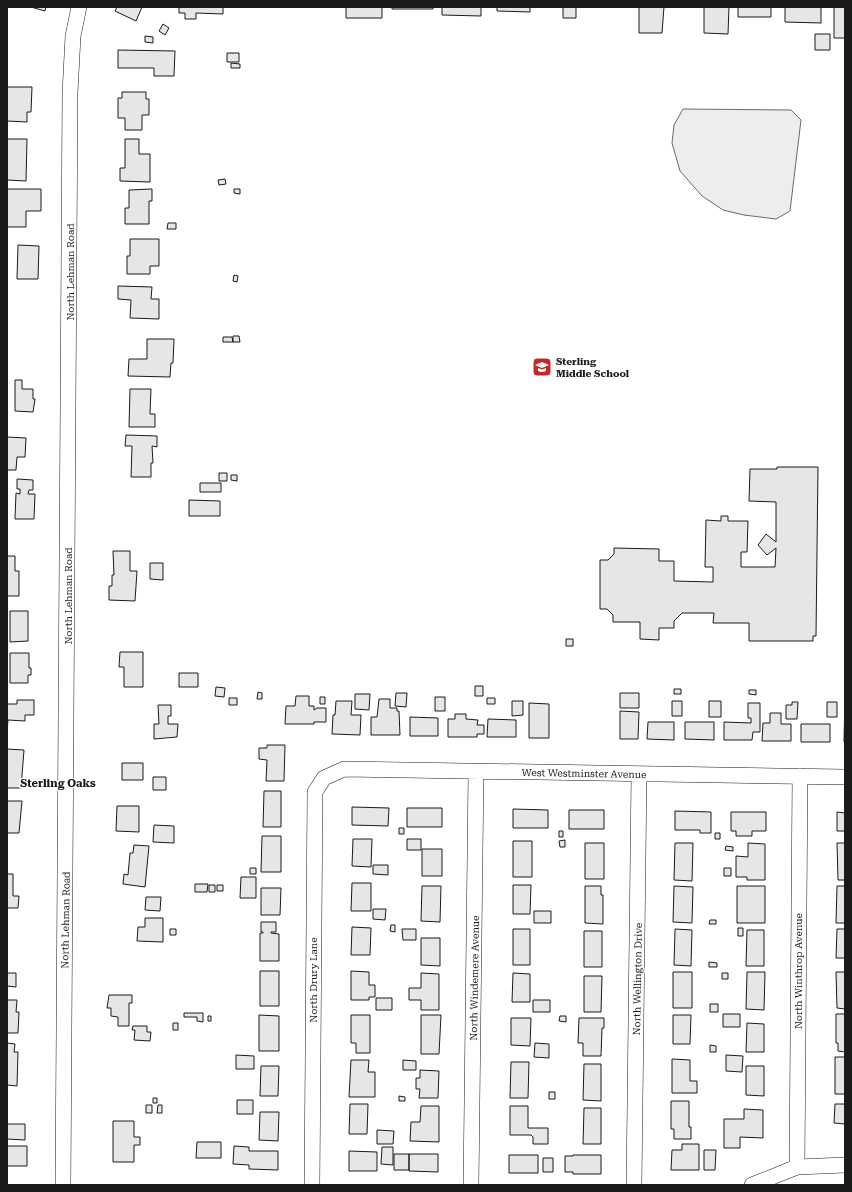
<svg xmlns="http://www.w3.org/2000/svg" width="852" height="1192" font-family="'Roboto Serif',serif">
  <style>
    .green { fill: #ededed; stroke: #6a6a6a }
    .building { fill: #e6e6e6; stroke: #1a1a1a }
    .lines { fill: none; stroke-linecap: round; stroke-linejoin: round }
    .minor-casing { stroke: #1a1a1a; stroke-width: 16 }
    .minor { stroke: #fff; stroke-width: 15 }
    .labels { text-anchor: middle; stroke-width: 3; stroke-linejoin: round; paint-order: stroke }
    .street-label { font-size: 10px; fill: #1a1a1a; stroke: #fff }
    .poi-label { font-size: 10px; font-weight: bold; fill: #1a1a1a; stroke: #fff; text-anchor: start }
    .neighbourhood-label { font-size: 11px; font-weight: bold; fill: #1a1a1a; stroke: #fff }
  </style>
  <rect width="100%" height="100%" fill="#fff"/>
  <path class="green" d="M 683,109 L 791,110 L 801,120 L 790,211 L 776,219 L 744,215 L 723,210 L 702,196 L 680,171 L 672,143 L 674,125 Z"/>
  <path class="building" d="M 31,7 L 46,7 L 45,11 Z
    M 117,7 L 142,7 L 136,21 L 115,11 Z
    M 179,7 L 223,7 L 223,14 L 196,13 L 196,19 L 185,19 L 185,13 L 179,13 Z
    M 346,7 L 382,7 L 382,18 L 346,18 Z
    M 392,7 L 433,7 L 433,9 L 392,9 Z
    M 442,7 L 481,7 L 481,16 L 442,15 Z
    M 497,7 L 530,7 L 530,12 L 497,11 Z
    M 563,7 L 576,7 L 576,18 L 563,18 Z
    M 639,7 L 664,7 L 662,33 L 639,33 Z
    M 704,7 L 729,7 L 728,34 L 704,33 Z
    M 738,7 L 771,7 L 771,17 L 738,17 Z
    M 785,7 L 821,7 L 821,23 L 785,22 Z
    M 834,7 L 845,7 L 845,38 L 834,38 Z
    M 163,24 L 169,28 L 165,35 L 159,31 Z
    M 815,34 L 830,34 L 830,50 L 815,50 Z
    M 145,36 L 153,37 L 153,43 L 145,42 Z
    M 118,50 L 175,51 L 174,76 L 154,76 L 154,68 L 118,68 Z
    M 227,53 L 239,53 L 239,62 L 227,62 Z
    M 231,63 L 240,64 L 240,68 L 231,68 Z
    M 7,87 L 32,87 L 31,112 L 27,112 L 27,122 L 7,121 Z
    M 122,92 L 146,92 L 146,99 L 149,99 L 149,115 L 142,115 L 142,130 L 125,130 L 125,118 L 118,118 L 118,98 L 122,98 Z
    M 7,139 L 27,139 L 26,181 L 7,180 Z
    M 125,139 L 139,139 L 139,154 L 150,154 L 150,182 L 120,181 L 120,168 L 125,168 Z
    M 225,179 L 226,184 L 219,185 L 218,180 Z
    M 7,189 L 41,189 L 41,211 L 26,211 L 26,227 L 7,227 Z
    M 152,189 L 152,201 L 149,201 L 149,224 L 125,224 L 125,208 L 129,208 L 129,190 Z
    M 234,189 L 240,189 L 240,194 L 234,193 Z
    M 168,223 L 176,223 L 176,229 L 167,229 Z
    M 130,239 L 159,239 L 159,266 L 150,266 L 150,274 L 127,274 L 127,256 L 130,256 Z
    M 18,245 L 39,246 L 38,279 L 17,279 Z
    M 234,275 L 238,276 L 237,282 L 233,281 Z
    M 118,286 L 152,287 L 151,299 L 159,299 L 159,319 L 130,318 L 131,300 L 118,299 Z
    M 233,336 L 239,336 L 240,342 L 233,342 Z
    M 223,337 L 232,337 L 233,342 L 223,342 Z
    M 147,339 L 174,339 L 173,363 L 171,363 L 170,377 L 128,376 L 129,359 L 147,359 Z
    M 15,380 L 22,380 L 22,389 L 33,389 L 33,399 L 35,399 L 33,412 L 15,411 Z
    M 130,389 L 151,389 L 150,414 L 155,414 L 155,427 L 129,427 Z
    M 126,435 L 157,436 L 157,447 L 152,446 L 153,463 L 151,463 L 151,477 L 131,477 L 132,446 L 125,446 Z
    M 7,437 L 26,438 L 25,457 L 17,457 L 16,470 L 7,470 Z
    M 777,467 L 818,467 L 816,636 L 813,636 L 813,641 L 749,641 L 749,623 L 713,623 L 714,613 L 682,613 L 674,621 L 674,628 L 659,628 L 659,640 L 640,639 L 640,622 L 613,622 L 613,615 L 607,609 L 600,609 L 600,560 L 608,560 L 614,554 L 614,548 L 659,549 L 659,561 L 674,561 L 674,581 L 713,582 L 713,567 L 705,567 L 706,520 L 721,521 L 721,516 L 728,516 L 728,521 L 748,521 L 747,552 L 741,552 L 741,567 L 775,567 L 776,548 L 767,555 L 758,545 L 766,534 L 776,542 L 776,502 L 749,501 L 750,469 L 777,469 Z
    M 219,473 L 227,473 L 227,481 L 219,481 Z
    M 231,475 L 237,475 L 237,481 L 231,480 Z
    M 17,479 L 33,480 L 33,490 L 29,490 L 28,494 L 35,494 L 34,519 L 15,519 L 16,493 L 20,494 L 20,489 L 17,489 Z
    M 200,483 L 221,483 L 221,492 L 200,492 Z
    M 189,500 L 220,501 L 220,516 L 189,516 Z
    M 113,551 L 130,551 L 130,571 L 137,571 L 135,601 L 109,600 L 109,586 L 112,586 L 112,575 L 114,575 Z
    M 7,556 L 15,556 L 15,571 L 19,571 L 19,596 L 7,596 Z
    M 150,563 L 163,563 L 163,580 L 150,579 Z
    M 10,611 L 28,611 L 28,641 L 10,642 Z
    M 566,639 L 573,639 L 573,646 L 566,646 Z
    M 120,652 L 143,652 L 143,687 L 124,687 L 124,667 L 119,667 Z
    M 10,653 L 29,653 L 29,668 L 31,668 L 31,675 L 28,675 L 28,683 L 10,683 Z
    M 179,673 L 198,673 L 198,687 L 179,687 Z
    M 475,686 L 483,686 L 483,696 L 475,696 Z
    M 216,687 L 225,688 L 224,697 L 215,696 Z
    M 674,689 L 681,689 L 681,694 L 674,694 Z
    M 749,690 L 756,690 L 756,695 L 749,694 Z
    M 258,692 L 262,693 L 262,699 L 257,699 Z
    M 396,693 L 407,693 L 406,707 L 395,706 Z
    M 620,693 L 639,693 L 639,708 L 620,708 Z
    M 355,694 L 370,694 L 369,710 L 355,709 Z
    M 296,696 L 309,696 L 309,706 L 314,706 L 314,710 L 317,708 L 326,708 L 326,722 L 314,722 L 314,724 L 285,724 L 286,706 L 295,706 Z
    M 320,697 L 325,697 L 325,704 L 320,704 Z
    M 435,697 L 445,697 L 445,711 L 435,711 Z
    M 845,697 L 845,742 L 844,742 Z
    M 229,698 L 237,698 L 237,705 L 229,705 Z
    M 487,698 L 495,698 L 495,704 L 487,704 Z
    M 379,699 L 390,699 L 390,708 L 397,708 L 397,711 L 399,711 L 400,735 L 371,735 L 371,717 L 377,717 Z
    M 17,700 L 34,700 L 34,715 L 25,715 L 25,721 L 8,720 L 7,732 L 7,704 L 17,704 Z
    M 336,701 L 352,701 L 351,715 L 361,715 L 360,735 L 332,734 L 333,715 L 335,715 Z
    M 512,701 L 523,701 L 523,715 L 512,716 Z
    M 672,701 L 682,701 L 682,716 L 672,716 Z
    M 709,701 L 721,701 L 721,717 L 709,717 Z
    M 792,702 L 798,702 L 797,719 L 786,719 L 786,705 L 792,705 Z
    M 827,702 L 837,702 L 837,717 L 827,717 Z
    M 529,703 L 549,704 L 549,738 L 529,738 Z
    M 748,703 L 760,703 L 760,732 L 753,732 L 752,740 L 724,740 L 724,722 L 751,723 L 751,718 L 748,718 Z
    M 158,705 L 171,705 L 171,716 L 168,716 L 168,724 L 178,724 L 177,737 L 154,739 L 154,724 L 159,724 Z
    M 620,711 L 639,712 L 638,739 L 620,739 Z
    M 770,713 L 781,713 L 781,724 L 791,724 L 791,741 L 762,741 L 763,723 L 770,723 Z
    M 455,714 L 466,714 L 466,719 L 478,720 L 477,725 L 484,725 L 484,734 L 477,734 L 477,737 L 448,737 L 448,719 L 455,719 Z
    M 410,717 L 438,718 L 438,736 L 410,736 Z
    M 488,719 L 516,720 L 516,737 L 487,737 Z
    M 648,722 L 674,722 L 674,740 L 647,739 Z
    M 685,722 L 714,722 L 714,740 L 685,739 Z
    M 801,724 L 830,724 L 830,742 L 801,742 Z
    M 267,745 L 285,745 L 284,781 L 266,781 L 267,760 L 259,759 L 259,748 L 267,748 Z
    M 7,749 L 24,750 L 21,788 L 7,788 Z
    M 122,763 L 143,763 L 143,780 L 122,780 Z
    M 153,777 L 166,777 L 166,790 L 153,790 Z
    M 264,791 L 281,791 L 281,827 L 263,827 Z
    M 7,801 L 22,801 L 19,833 L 7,833 Z
    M 117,806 L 139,806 L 139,832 L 116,831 Z
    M 352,807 L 389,808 L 388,826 L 352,825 Z
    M 407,808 L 442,808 L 442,827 L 407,827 Z
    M 513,809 L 548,810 L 548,828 L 513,828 Z
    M 569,810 L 604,810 L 604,829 L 569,829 Z
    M 675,811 L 711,812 L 711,833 L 700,833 L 700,830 L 675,830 Z
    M 731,812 L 766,812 L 766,831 L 752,831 L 752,836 L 736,836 L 736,831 L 731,831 Z
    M 837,812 L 845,813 L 845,831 L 837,831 Z
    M 154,825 L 174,826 L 174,843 L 153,842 Z
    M 399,828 L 404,828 L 404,834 L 399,834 Z
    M 559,831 L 563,831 L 563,837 L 559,837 Z
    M 715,833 L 720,833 L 720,839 L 715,839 Z
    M 262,836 L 281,836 L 281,872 L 261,872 Z
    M 353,839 L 372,839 L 371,867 L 352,866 Z
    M 407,839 L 421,839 L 421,850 L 407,850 Z
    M 565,840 L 565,847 L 560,847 L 559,841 Z
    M 513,841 L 532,841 L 532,877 L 513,877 Z
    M 585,843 L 604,843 L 604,879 L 585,879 Z
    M 675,843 L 693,843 L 692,881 L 674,880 Z
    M 748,843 L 765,844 L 765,880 L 747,880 L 747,877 L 736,877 L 736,856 L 748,857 Z
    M 837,843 L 845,843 L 845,880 L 838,880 Z
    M 134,845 L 149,846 L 145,887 L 123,884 L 124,874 L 128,875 L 130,853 L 133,853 Z
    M 726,846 L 733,847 L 733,851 L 725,850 Z
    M 422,849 L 442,849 L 442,876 L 422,876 Z
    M 373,865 L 388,865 L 388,875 L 373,874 Z
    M 250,868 L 256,868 L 256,874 L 250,874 Z
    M 724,868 L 731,868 L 731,876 L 724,876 Z
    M 7,874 L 13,874 L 13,896 L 19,896 L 18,908 L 7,908 Z
    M 241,877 L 256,877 L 256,898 L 240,898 Z
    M 352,883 L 371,883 L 371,911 L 351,911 Z
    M 195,884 L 208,884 L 207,892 L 195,892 Z
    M 209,885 L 215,885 L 215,892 L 209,892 Z
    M 217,885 L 223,885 L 223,891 L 217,891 Z
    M 513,885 L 531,885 L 530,914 L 513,914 Z
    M 422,886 L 441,886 L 440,922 L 421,921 Z
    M 585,886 L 601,886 L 601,895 L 603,895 L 603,924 L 585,923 Z
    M 674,886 L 693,887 L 692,923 L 673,922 Z
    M 737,886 L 765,886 L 765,923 L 737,923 Z
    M 837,886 L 845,886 L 845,923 L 836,923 Z
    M 261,888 L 281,888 L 280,915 L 261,915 Z
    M 146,897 L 161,897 L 160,911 L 145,910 Z
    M 373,909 L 386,909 L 385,920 L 373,919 Z
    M 534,911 L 551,911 L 551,923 L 534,923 Z
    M 145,918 L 163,918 L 163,942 L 137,941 L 138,927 L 145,927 Z
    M 710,920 L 716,920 L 716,924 L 709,924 Z
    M 261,922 L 276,922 L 276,932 L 271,932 L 271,933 L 279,934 L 279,961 L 260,961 L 260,933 L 263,933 L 263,932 L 261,932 Z
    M 391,925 L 395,925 L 395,932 L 390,931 Z
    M 352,927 L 371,928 L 370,955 L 351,955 Z
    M 738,928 L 743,928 L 743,936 L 738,936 Z
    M 170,929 L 176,929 L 176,935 L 170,935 Z
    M 402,929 L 416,929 L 416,940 L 403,940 Z
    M 513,929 L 530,929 L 530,965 L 513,965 Z
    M 675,929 L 692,930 L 691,966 L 674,965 Z
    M 837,929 L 845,929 L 845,958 L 836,958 Z
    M 747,930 L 764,930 L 764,966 L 746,966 Z
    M 584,931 L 602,931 L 602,967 L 584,967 Z
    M 421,938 L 440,938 L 440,966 L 421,965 Z
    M 709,962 L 717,963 L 717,967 L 709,967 Z
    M 260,971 L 279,971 L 279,1006 L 260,1006 Z
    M 351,971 L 369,972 L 369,985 L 375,985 L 375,997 L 369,997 L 369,1000 L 351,1000 Z
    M 673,972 L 692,972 L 692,1008 L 673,1008 Z
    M 747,972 L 765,972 L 764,1010 L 746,1009 Z
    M 836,972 L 845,972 L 845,1009 L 837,1008 Z
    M 7,973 L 16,973 L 16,987 L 7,986 Z
    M 421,973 L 439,974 L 439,1010 L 421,1010 L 421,1000 L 409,1000 L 409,988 L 421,988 Z
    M 513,973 L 530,974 L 530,1002 L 512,1002 Z
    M 722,973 L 728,973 L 728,979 L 722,979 Z
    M 584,976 L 602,976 L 601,1012 L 584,1012 Z
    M 109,995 L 132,995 L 132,1003 L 129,1003 L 129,1026 L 118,1026 L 118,1017 L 111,1016 L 111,1008 L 107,1008 Z
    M 376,998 L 392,998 L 392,1010 L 376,1010 Z
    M 7,1000 L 17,1000 L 16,1012 L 19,1012 L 18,1033 L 7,1033 Z
    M 533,1000 L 550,1000 L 550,1012 L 533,1012 Z
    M 710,1004 L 718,1004 L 718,1012 L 710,1012 Z
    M 184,1013 L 203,1013 L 203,1022 L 197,1021 L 197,1017 L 184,1017 Z
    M 723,1014 L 740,1014 L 740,1027 L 723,1027 Z
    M 836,1014 L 845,1014 L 845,1052 L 838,1051 L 838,1043 L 836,1043 Z
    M 259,1015 L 279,1016 L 279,1051 L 259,1051 Z
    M 351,1015 L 370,1015 L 370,1053 L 356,1053 L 356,1043 L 351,1043 Z
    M 421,1015 L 441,1015 L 439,1054 L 421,1054 Z
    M 673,1015 L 691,1015 L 690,1044 L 673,1044 Z
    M 208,1016 L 211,1016 L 211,1021 L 208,1021 Z
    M 560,1016 L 566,1016 L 566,1022 L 559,1021 Z
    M 511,1018 L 531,1018 L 530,1046 L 511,1045 Z
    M 579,1018 L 604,1018 L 604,1028 L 602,1028 L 601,1056 L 583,1056 L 583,1043 L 578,1043 Z
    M 173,1023 L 178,1023 L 178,1030 L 173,1030 Z
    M 747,1023 L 764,1024 L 764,1052 L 746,1052 Z
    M 133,1026 L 147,1026 L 147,1032 L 151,1032 L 150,1041 L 134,1040 L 135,1030 L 132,1030 Z
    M 7,1043 L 15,1044 L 14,1052 L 18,1052 L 17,1086 L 7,1085 Z
    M 535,1043 L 549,1044 L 549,1058 L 534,1057 Z
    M 710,1045 L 716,1046 L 716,1052 L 710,1052 Z
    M 236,1055 L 254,1056 L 254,1069 L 236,1069 Z
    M 726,1055 L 743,1056 L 742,1072 L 726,1071 Z
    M 835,1057 L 845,1057 L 845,1094 L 835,1094 Z
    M 672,1059 L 690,1060 L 690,1081 L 697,1081 L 697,1093 L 672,1093 Z
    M 351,1060 L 369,1060 L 368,1072 L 375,1072 L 375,1097 L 349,1097 Z
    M 403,1060 L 416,1061 L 416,1070 L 403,1070 Z
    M 511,1062 L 529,1062 L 528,1098 L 510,1098 Z
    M 584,1064 L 601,1064 L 601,1101 L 583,1100 Z
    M 261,1066 L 279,1066 L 278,1096 L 260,1096 Z
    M 746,1066 L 764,1066 L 764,1096 L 746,1095 Z
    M 420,1070 L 439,1071 L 438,1098 L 419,1098 L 420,1089 L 416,1089 L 416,1078 L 420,1078 Z
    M 549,1092 L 555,1092 L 555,1099 L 549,1099 Z
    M 399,1096 L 405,1097 L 405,1101 L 399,1101 Z
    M 153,1098 L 157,1098 L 157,1103 L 153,1103 Z
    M 237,1100 L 253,1100 L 253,1114 L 237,1114 Z
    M 671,1101 L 689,1101 L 689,1127 L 691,1127 L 691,1139 L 674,1139 L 674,1129 L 671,1129 Z
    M 350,1104 L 368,1104 L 367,1134 L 349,1134 Z
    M 835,1104 L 845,1104 L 845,1124 L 834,1123 Z
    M 146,1105 L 152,1105 L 152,1113 L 146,1113 Z
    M 158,1105 L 162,1105 L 162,1113 L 157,1113 Z
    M 421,1106 L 439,1106 L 439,1142 L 410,1141 L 411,1122 L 420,1122 Z
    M 510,1106 L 528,1106 L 528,1128 L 548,1128 L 548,1144 L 533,1144 L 533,1137 L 531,1135 L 510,1135 Z
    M 584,1108 L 601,1108 L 601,1144 L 583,1144 Z
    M 744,1109 L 763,1110 L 763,1138 L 740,1137 L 740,1148 L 724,1148 L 724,1119 L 744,1119 Z
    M 260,1112 L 279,1112 L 278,1141 L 259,1140 Z
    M 113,1121 L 134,1121 L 134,1137 L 140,1137 L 140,1145 L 134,1145 L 134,1162 L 113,1162 Z
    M 7,1124 L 25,1124 L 25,1140 L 7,1139 Z
    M 377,1130 L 394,1131 L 393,1144 L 377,1144 Z
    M 197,1142 L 221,1142 L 221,1158 L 196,1158 Z
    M 682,1144 L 699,1144 L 699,1170 L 671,1170 L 672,1150 L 682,1150 Z
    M 7,1146 L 27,1146 L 27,1166 L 7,1166 Z
    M 234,1146 L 249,1147 L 249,1151 L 278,1151 L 278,1170 L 249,1169 L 249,1165 L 233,1164 Z
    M 382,1147 L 393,1147 L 393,1165 L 381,1164 Z
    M 704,1150 L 716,1150 L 715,1170 L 704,1170 Z
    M 349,1151 L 377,1152 L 377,1171 L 349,1171 Z
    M 394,1154 L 409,1154 L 409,1170 L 394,1170 Z
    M 409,1154 L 438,1154 L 438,1172 L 409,1171 Z
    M 509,1155 L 538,1155 L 538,1173 L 509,1173 Z
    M 573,1155 L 601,1155 L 601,1174 L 573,1174 L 573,1172 L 565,1172 L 565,1156 L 573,1156 Z
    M 543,1158 L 553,1158 L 553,1172 L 543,1172 Z"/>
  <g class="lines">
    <defs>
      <path id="minor" d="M 797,1167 L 800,776
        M 63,1185 L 70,93 L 73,36 L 79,7
        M 312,1185 L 315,792 L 324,778 L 344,769 L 845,777
        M 471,1185 L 476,772
        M 634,1185 L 639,774
        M 752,1185 L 797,1167 L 845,1165"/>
    </defs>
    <use href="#minor" class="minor-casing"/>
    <use href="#minor" class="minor"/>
  </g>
  <defs>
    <symbol id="school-square" viewBox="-11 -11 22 22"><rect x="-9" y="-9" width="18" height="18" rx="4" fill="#c62828" stroke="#fff"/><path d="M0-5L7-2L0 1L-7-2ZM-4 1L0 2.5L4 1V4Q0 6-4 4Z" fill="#fff"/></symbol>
  </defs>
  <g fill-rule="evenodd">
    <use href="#school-square" x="531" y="356" width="22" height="22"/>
  </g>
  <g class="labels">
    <g class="street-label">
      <text transform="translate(70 272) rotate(-90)" y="4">North Lehman Road</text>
      <text transform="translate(68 596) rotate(-90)" y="4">North Lehman Road</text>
      <text transform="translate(584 773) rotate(1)" y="4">West Westminster Avenue</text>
      <text transform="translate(65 920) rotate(-89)" y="4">North Lehman Road</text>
      <text transform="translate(798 971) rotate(-90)" y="4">North Winthrop Avenue</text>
      <text transform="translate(474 978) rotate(-89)" y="4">North Windemere Avenue</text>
      <text transform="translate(637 979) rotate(-89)" y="4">North Wellington Drive</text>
      <text transform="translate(313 980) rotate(-90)" y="4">North Drury Lane</text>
    </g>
    <g class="poi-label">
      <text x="556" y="365">Sterling<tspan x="556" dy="12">Middle School</tspan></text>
    </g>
    <g class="neighbourhood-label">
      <text x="58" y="787">Sterling Oaks</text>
    </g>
  </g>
  <rect width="852" height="1192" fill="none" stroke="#1a1a1a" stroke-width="16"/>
</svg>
